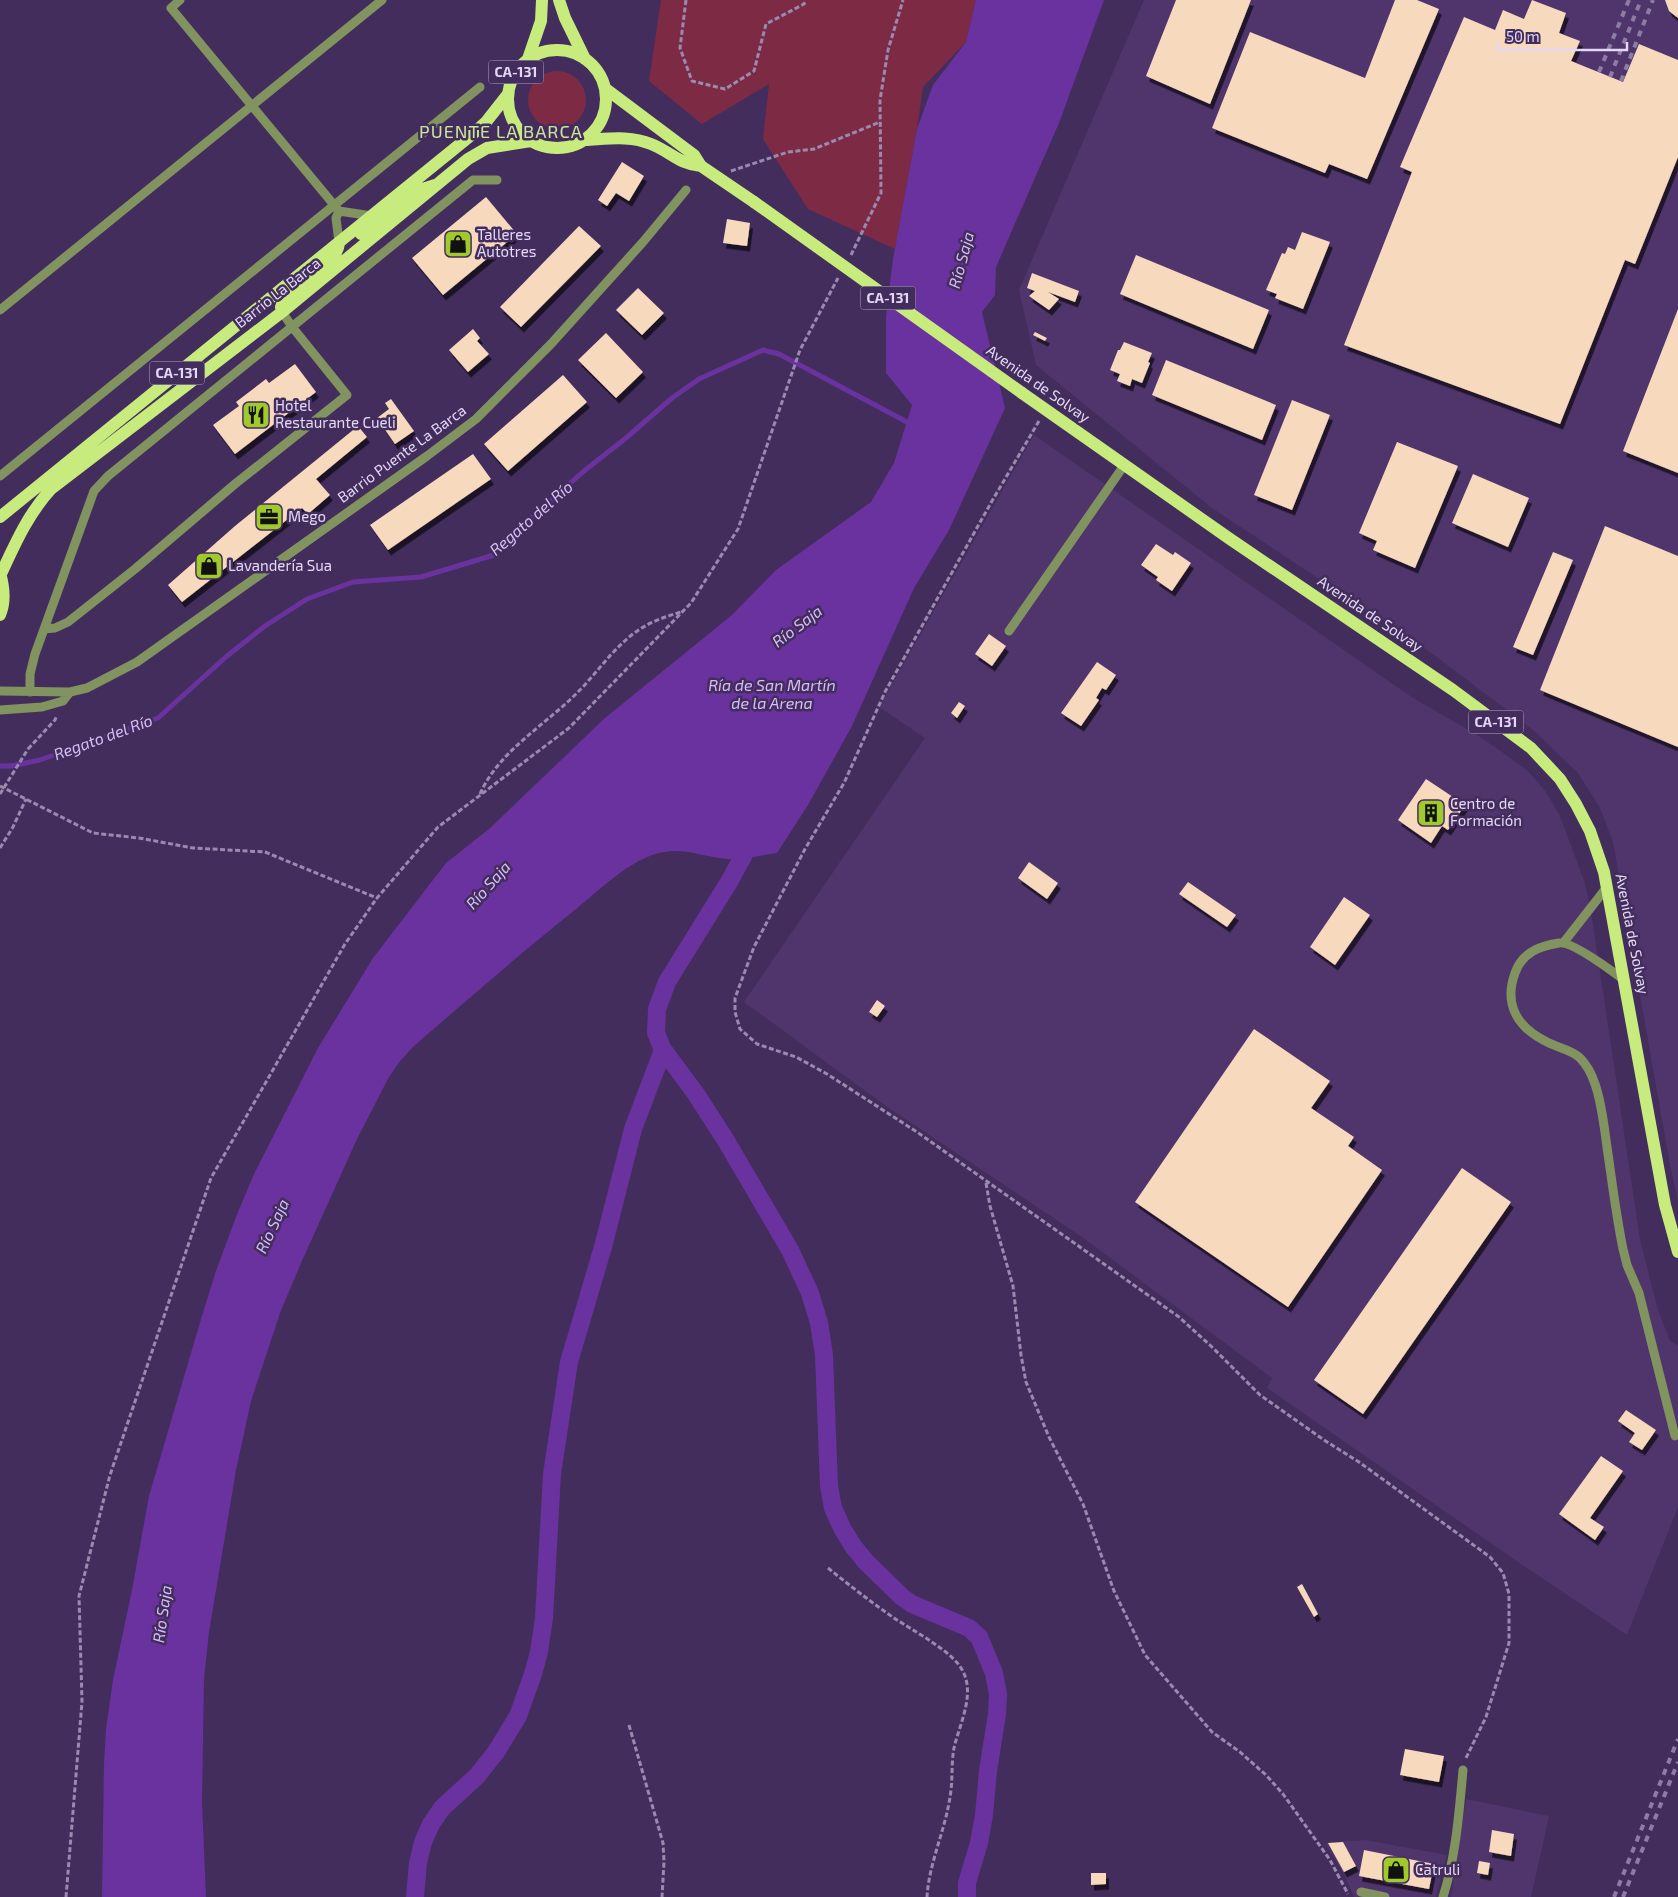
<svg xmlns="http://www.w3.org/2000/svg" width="1678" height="1897" font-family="'Exo 2',sans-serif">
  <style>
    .built { fill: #4f356c }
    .green { fill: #7d2b45 }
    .water { fill: #6a329e }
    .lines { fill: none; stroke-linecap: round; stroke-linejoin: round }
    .stream { stroke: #6a329e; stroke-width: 5 }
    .canal { stroke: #6a329e; stroke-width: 18 }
    .building { fill: #f7d9bd; filter: url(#shadow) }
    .path { stroke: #9a8ab0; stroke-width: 3; stroke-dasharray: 5 2.5; stroke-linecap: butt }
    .minor { stroke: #81935f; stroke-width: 9 }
    .major { stroke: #c7eb7c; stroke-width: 12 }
    .rail { stroke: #8d7ca4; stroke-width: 4; stroke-dasharray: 6 6; stroke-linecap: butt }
    .path-bridge { stroke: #9a8ab0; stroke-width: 3; stroke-dasharray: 5 2.5; stroke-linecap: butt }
    .major-bridge { stroke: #c7eb7c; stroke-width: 12 }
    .labels { text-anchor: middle; stroke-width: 5; stroke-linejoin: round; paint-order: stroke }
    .shield { fill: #432d5d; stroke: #b4a5c8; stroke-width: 1 }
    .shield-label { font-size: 14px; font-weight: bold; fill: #e4d8f6 }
    .poi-label { font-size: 15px; fill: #e4d8f6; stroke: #432d5d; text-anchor: start }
    .street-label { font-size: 15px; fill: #e4d8f6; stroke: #432d5d }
    .water-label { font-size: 16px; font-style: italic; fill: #d5bef5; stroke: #432d5d }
    .quarter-label { font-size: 18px; letter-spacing: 1px; fill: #cce59c; stroke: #432d5d }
  </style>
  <defs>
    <filter id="shadow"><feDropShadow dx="3" dy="5.5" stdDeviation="0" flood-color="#0009"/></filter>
  </defs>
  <rect width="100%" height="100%" fill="#432d5d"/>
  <path class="built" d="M 1144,0 L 1678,0 L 1678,1201 L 1670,1165 L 1613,842 L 1600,808 L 1578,773 L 1532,729 L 1434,655 L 1212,508 L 1036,365 L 1019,290 Z
    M 1034,435 L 1413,698 L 1474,733 L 1502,752 L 1528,771 L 1546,792 L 1560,816 L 1585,883 L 1592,918 L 1640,1239 L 1658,1310 L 1670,1341 L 1678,1346 L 1678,1507 L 1627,1635 L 1518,1562 L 1267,1388 L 1272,1378 L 1082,1237 L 886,1106 L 744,1002 L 925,738 L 879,707 Z
    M 1466,1799 L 1549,1816 L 1531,1897 L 1451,1897 Z
    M 1365,1840 L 1447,1855 L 1436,1897 L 1354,1897 L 1345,1876 L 1325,1843 Z"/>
  <path class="green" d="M 661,0 L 976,0 L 966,42 L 923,87 L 917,129 L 895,249 L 808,209 L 763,139 L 769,84 L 702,124 L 649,81 Z
    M528 100a29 29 0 1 1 58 0a29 29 0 1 1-58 0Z"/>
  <path class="water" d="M 976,0 L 1104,0 L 1059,123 L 996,267 L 995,295 L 982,312 L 1005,408 L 949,530 L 914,588 L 852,726 L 808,805 L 777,853 C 761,855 744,860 728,859 C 707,858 686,848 664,852 C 632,857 601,889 576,909 C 521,953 467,1000 414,1046 L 400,1061 L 389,1077 L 357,1139 L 301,1263 L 280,1313 L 251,1401 L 236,1470 L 209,1632 L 204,1678 L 202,1802 L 206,1897 L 102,1897 L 104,1764 L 106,1729 L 113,1680 L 132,1590 L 149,1496 L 201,1319 L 216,1271 L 236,1217 L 254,1174 L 318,1048 L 373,958 L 446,863 L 489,829 L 605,718 L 732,615 L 776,570 L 871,502 L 894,463 L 912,405 L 886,373 L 886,317 L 893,259 L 917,129 L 933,85 L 966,42 Z"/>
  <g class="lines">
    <path class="stream" d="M 0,766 L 11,766 L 40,760 L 158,718 L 227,656 L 265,626 L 307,599 L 353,582 L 421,577 L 494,555 L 541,509 L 584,471 L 626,438 L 672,398 L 699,379 L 763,350 L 779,354 L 907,422 L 914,423"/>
    <path class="canal" d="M 754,836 L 729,882 L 667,982 L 657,1009 L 656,1033 L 662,1048 L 696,1094 L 725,1139 L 790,1250 L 810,1293 L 819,1323 L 824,1355 L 829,1486 L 833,1508 L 842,1528 L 853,1546 L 866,1562 L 902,1597 L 912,1604 L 969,1628 L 979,1637 L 994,1673 L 998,1694 L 997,1714 L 988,1771 L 984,1815 L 979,1843 L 967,1883 L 967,1897
      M 415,1897 L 418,1863 L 423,1842 L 431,1824 L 442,1808 L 477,1776 L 496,1752 L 518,1716 L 533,1674 L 539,1652 L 544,1618 L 552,1474 L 569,1362 L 603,1247 L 633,1129 L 663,1050"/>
  </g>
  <path class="building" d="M 1176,0 L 1251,0 L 1210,104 L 1146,76 Z
    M 1395,0 L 1417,0 L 1439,9 L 1367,179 L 1329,164 L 1325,173 L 1212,128 L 1250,32 L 1365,78 Z
    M 1532,0 L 1566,13 L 1559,33 L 1580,41 L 1571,61 L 1623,82 L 1639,44 L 1678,60 L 1678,157 L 1635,264 L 1625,260 L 1560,424 L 1344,345 L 1412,172 L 1400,167 L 1464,17 L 1495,30 L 1503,10 L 1524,19 Z
    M 1665,0 L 1678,0 L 1678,18 L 1669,11 Z
    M 622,162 L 644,176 L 629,201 L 616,193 L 607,206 L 598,200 Z
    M 486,197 L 517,234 L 443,295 L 412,258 Z
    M 727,219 L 750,223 L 747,246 L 723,243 Z
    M 579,226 L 601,246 L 521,327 L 500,307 Z
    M 1302,232 L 1330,242 L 1303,309 L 1275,298 L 1277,294 L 1266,290 L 1282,253 L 1285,254 L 1288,247 L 1295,250 Z
    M 1136,255 L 1269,310 L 1253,349 L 1120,294 Z
    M 1032,273 L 1079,291 L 1075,302 L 1048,292 L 1059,299 L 1049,310 L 1029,296 L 1035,291 L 1027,288 Z
    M 638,288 L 664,313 L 642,335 L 616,310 Z
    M 1678,309 L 1678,473 L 1623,451 Z
    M 473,329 L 480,338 L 477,341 L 489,354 L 468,372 L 449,350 Z
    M 1035,332 L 1047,338 L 1045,341 L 1033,335 Z
    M 606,333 L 643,372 L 616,398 L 578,360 Z
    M 1124,342 L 1152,353 L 1148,362 L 1150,363 L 1142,383 L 1132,379 L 1130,386 L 1117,381 L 1120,374 L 1110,370 L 1118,350 L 1120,350 Z
    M 1166,360 L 1276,405 L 1262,440 L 1152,395 Z
    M 295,364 L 316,392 L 235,454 L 213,425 L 239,406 L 236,402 L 266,379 L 269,383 Z
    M 563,375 L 587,402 L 508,471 L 484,444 Z
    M 391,399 L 414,431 L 395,444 L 377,418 L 389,409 L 385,403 Z
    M 1292,400 L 1330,415 L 1292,510 L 1254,495 Z
    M 358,426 L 367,437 L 316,479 L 330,495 L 308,514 L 302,508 L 182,602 L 168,585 L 235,526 Z
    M 1397,442 L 1458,466 L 1415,568 L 1373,550 L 1377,541 L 1359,533 Z
    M 473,454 L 491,479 L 388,550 L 370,525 Z
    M 1473,474 L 1529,498 L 1508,547 L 1452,523 Z
    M 1605,526 L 1678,556 L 1678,747 L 1540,690 Z
    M 1156,544 L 1173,555 L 1175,552 L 1191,563 L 1172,591 L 1156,580 L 1158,577 L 1141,565 Z
    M 1553,552 L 1573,560 L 1533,655 L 1513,647 Z
    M 989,634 L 1006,646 L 992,666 L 975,654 Z
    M 1097,662 L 1116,675 L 1106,690 L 1102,688 L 1096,698 L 1099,700 L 1081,726 L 1061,713 Z
    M 959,702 L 965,706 L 957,718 L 951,713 Z
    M 1426,779 L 1465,805 L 1448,830 L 1442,826 L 1431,843 L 1398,820 Z
    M 1029,862 L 1058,883 L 1047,899 L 1018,878 Z
    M 1188,882 L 1236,915 L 1227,927 L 1179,894 Z
    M 1344,897 L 1370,915 L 1335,965 L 1310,947 Z
    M 877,1000 L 885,1006 L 877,1017 L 869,1012 Z
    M 1254,1029 L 1330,1081 L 1311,1108 L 1354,1137 L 1348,1146 L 1382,1170 L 1288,1307 L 1135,1202 Z
    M 1462,1168 L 1511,1202 L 1363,1414 L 1314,1380 Z
    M 1626,1410 L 1656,1430 L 1642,1450 L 1629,1442 L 1635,1433 L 1618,1421 Z
    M 1601,1456 L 1623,1471 L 1590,1518 L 1604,1527 L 1595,1540 L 1559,1514 Z
    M 1302,1584 L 1318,1614 L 1314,1617 L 1297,1587 Z
    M 1405,1749 L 1444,1756 L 1439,1782 L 1400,1775 Z
    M 1492,1830 L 1514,1834 L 1511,1856 L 1489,1852 Z
    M 1343,1842 L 1356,1866 L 1344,1872 L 1328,1843 Z
    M 1364,1850 L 1434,1864 L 1429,1889 L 1359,1876 Z
    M 1479,1861 L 1490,1863 L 1488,1875 L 1477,1873 Z
    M 1091,1873 L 1106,1873 L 1106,1884 L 1091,1885 Z"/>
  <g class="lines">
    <path class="path" d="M 686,0 L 680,48 L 692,81 L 725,89 L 754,71 L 766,24 L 804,4 L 806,0
      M 731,171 L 788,152 L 814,149 L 880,122
      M 851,255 L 881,193 L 880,100 L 888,50 L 903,0
      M 1039,421 L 992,501 L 885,692 L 844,783 L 805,849 L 754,947 L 735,998 L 735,1012 L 740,1029 L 757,1044 L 796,1057 L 827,1074 L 917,1132 L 1179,1317 L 1212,1347 L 1260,1395 L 1324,1440 L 1359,1462 L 1490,1557 L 1503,1573 L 1509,1594 L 1509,1643 L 1486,1717 L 1466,1758
      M 28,749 L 55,720 L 57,715
      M 0,786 L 93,833 L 139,838 L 193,848 L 265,852 L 377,898
      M 480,794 C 499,751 544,726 577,693 C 596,674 611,651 633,634 C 647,623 664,617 681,612
      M 0,848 L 13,827 L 26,799
      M 986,1183 L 990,1206 L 1013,1286 L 1021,1355 L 1026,1382 L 1049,1437 L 1083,1504 L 1114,1591 L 1145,1655 L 1212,1732 L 1240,1752 L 1266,1775 L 1283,1794 L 1330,1860 L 1348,1894
      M 828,1568 C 849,1585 871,1602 894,1618 C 912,1630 946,1648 959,1665 C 978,1690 960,1722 954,1748 C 951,1764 953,1781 950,1797 C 945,1831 929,1863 927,1897
      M 629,1725 L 663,1843 L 664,1862 L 662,1897
      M 66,1897 L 82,1702 L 79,1596 L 110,1475 L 211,1178 L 345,944 L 377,898 L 438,827 L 569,728 L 691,603 L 738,529 L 800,350 L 838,278"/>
    <path class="minor" d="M 180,0 L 171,8 L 339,211 L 372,216
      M 339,211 L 336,218 L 339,242
      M 0,310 L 382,0
      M 0,476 L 480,87
      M 44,629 L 55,628 L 68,622 L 135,569 L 235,484 L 347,395 L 293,328 L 282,312
      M 1009,631 L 1125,464
      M 0,691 L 70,692 L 87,688 L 137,662 L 427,456 L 476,419 L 551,344 L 643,242 L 686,190
      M 30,692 L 30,674 L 35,654 L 94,491 L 108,476 L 473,180 L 497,180
      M 0,710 L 42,707 L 63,701 L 70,692
      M 1564,942 L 1607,887
      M 1624,980 C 1612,971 1572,941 1559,943 C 1539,946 1522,953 1515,973 C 1503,1006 1519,1029 1549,1043 C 1559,1048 1572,1050 1580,1058 C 1586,1064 1592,1075 1595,1084 C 1602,1104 1604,1126 1607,1147 C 1612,1181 1616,1215 1623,1249 L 1627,1265 L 1639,1293 L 1675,1436
      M 1361,1892 L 1385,1897
      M 1443,1897 C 1456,1856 1459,1813 1463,1770"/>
    <path class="major" d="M 559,0 L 565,18 L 585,59
      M508 99a49 49 0 1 1 98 0a49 49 0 1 1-98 0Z
      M 528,59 L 541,21 L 542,0
      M 606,89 L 694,155 L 701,166 L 754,202
      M 585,140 C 607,139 630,135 651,144 C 671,152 679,164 701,166
      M 361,234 L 416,191 L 435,185
      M 282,312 L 281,307 L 284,299 C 299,286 338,264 339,243
      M 1022,393 L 1230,539 L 1453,690 L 1531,748 L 1560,779 L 1576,804 L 1590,831 L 1604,872 L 1665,1205 L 1678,1252
      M 0,517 L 475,132 L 486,122 L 508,94
      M 0,573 C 4,587 6,601 0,615
      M 1,574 C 15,544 28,514 51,489 L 282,312 L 468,159 L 487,148 L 531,141"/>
    <path class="rail" d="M 1599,72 L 1629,0
      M 1610,77 L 1641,0
      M 1621,81 L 1653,0
      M 1614,1897 L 1678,1739
      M 1623,1897 L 1678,1762"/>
    <path class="path-bridge" d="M 0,794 L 28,749"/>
    <path class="major-bridge" d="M 754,202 L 1022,393"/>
  </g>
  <defs>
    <symbol id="shop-square" viewBox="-11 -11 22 22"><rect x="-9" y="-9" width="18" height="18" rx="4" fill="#a0c92c" stroke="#432d5d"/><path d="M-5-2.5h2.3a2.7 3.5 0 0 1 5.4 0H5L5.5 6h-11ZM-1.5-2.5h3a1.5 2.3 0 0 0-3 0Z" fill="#111"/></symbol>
    <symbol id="restaurant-square" viewBox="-11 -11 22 22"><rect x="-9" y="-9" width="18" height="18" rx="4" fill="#a0c92c" stroke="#432d5d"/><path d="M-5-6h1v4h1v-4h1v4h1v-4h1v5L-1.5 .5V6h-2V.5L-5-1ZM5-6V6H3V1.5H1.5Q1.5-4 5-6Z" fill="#111"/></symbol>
    <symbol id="office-square" viewBox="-11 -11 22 22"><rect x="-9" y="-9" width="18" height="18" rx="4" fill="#a0c92c" stroke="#432d5d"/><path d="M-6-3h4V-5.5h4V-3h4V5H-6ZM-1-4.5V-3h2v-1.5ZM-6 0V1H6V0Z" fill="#111"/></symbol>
    <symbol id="building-square" viewBox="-11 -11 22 22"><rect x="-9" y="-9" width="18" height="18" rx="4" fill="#a0c92c" stroke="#432d5d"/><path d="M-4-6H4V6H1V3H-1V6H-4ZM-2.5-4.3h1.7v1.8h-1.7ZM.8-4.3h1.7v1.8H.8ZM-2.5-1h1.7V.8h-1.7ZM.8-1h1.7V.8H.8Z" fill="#111"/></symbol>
  </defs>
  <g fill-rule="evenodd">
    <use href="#shop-square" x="442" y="228" width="32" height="32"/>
    <use href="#restaurant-square" x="240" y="399" width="32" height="32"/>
    <use href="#office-square" x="253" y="501" width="32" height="32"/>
    <use href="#shop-square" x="193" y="550" width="32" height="32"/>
    <use href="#building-square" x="1415" y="797" width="32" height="32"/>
    <use href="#shop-square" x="1380" y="1854" width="32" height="32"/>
  </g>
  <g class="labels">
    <g class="shield">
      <rect x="488.5" y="60.5" width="55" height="23" rx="4"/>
      <rect x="860.5" y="286.5" width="55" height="23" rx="4"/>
      <rect x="149.5" y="361.5" width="55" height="23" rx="4"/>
      <rect x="1468.5" y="710.5" width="55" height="23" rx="4"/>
    </g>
    <g class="shield-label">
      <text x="516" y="77">CA-131</text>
      <text x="888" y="303">CA-131</text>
      <text x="177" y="378">CA-131</text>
      <text x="1496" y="727">CA-131</text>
    </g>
    <g class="poi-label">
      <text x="477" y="240">Talleres<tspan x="477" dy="17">Autotres</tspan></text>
      <text x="275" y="411">Hotel<tspan x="275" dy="17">Restaurante Cueli</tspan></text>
      <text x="288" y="522">Mego</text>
      <text x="228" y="571">Lavandería Sua</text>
      <text x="1450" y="809">Centro de<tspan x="1450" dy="17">Formación</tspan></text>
      <text x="1415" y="1875">Catruli</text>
    </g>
    <g class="street-label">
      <text transform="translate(278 293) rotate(-38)" y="5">Barrio La Barca</text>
      <text transform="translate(1038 384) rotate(35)" y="5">Avenida de Solvay</text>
      <text transform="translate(402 454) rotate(-36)" y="5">Barrio Puente La Barca</text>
      <text transform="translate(1370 614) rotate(34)" y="5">Avenida de Solvay</text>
      <text transform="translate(1632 934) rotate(79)" y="5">Avenida de Solvay</text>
    </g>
    <g class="water-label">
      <text transform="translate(961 260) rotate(-75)" y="6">Río Saja</text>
      <text transform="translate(531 518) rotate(-41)" y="6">Regato del Río</text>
      <text transform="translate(797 626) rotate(-37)" y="6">Río Saja</text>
      <text x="772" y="691">Ría de San Martín<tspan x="772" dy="18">de la Arena</tspan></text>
      <text transform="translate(103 737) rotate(-20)" y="6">Regato del Río</text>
      <text transform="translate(488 885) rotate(-48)" y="6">Río Saja</text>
      <text transform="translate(272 1226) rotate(-65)" y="6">Río Saja</text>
      <text transform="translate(162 1614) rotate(-82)" y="6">Río Saja</text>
    </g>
    <g class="quarter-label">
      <text x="501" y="138">PUENTE LA BARCA</text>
    </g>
  </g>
  <path d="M1498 42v8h129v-8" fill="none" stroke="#e4d8f6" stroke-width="2.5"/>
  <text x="1506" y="42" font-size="15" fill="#e4d8f6" stroke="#432d5d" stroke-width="4" paint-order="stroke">50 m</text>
</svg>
